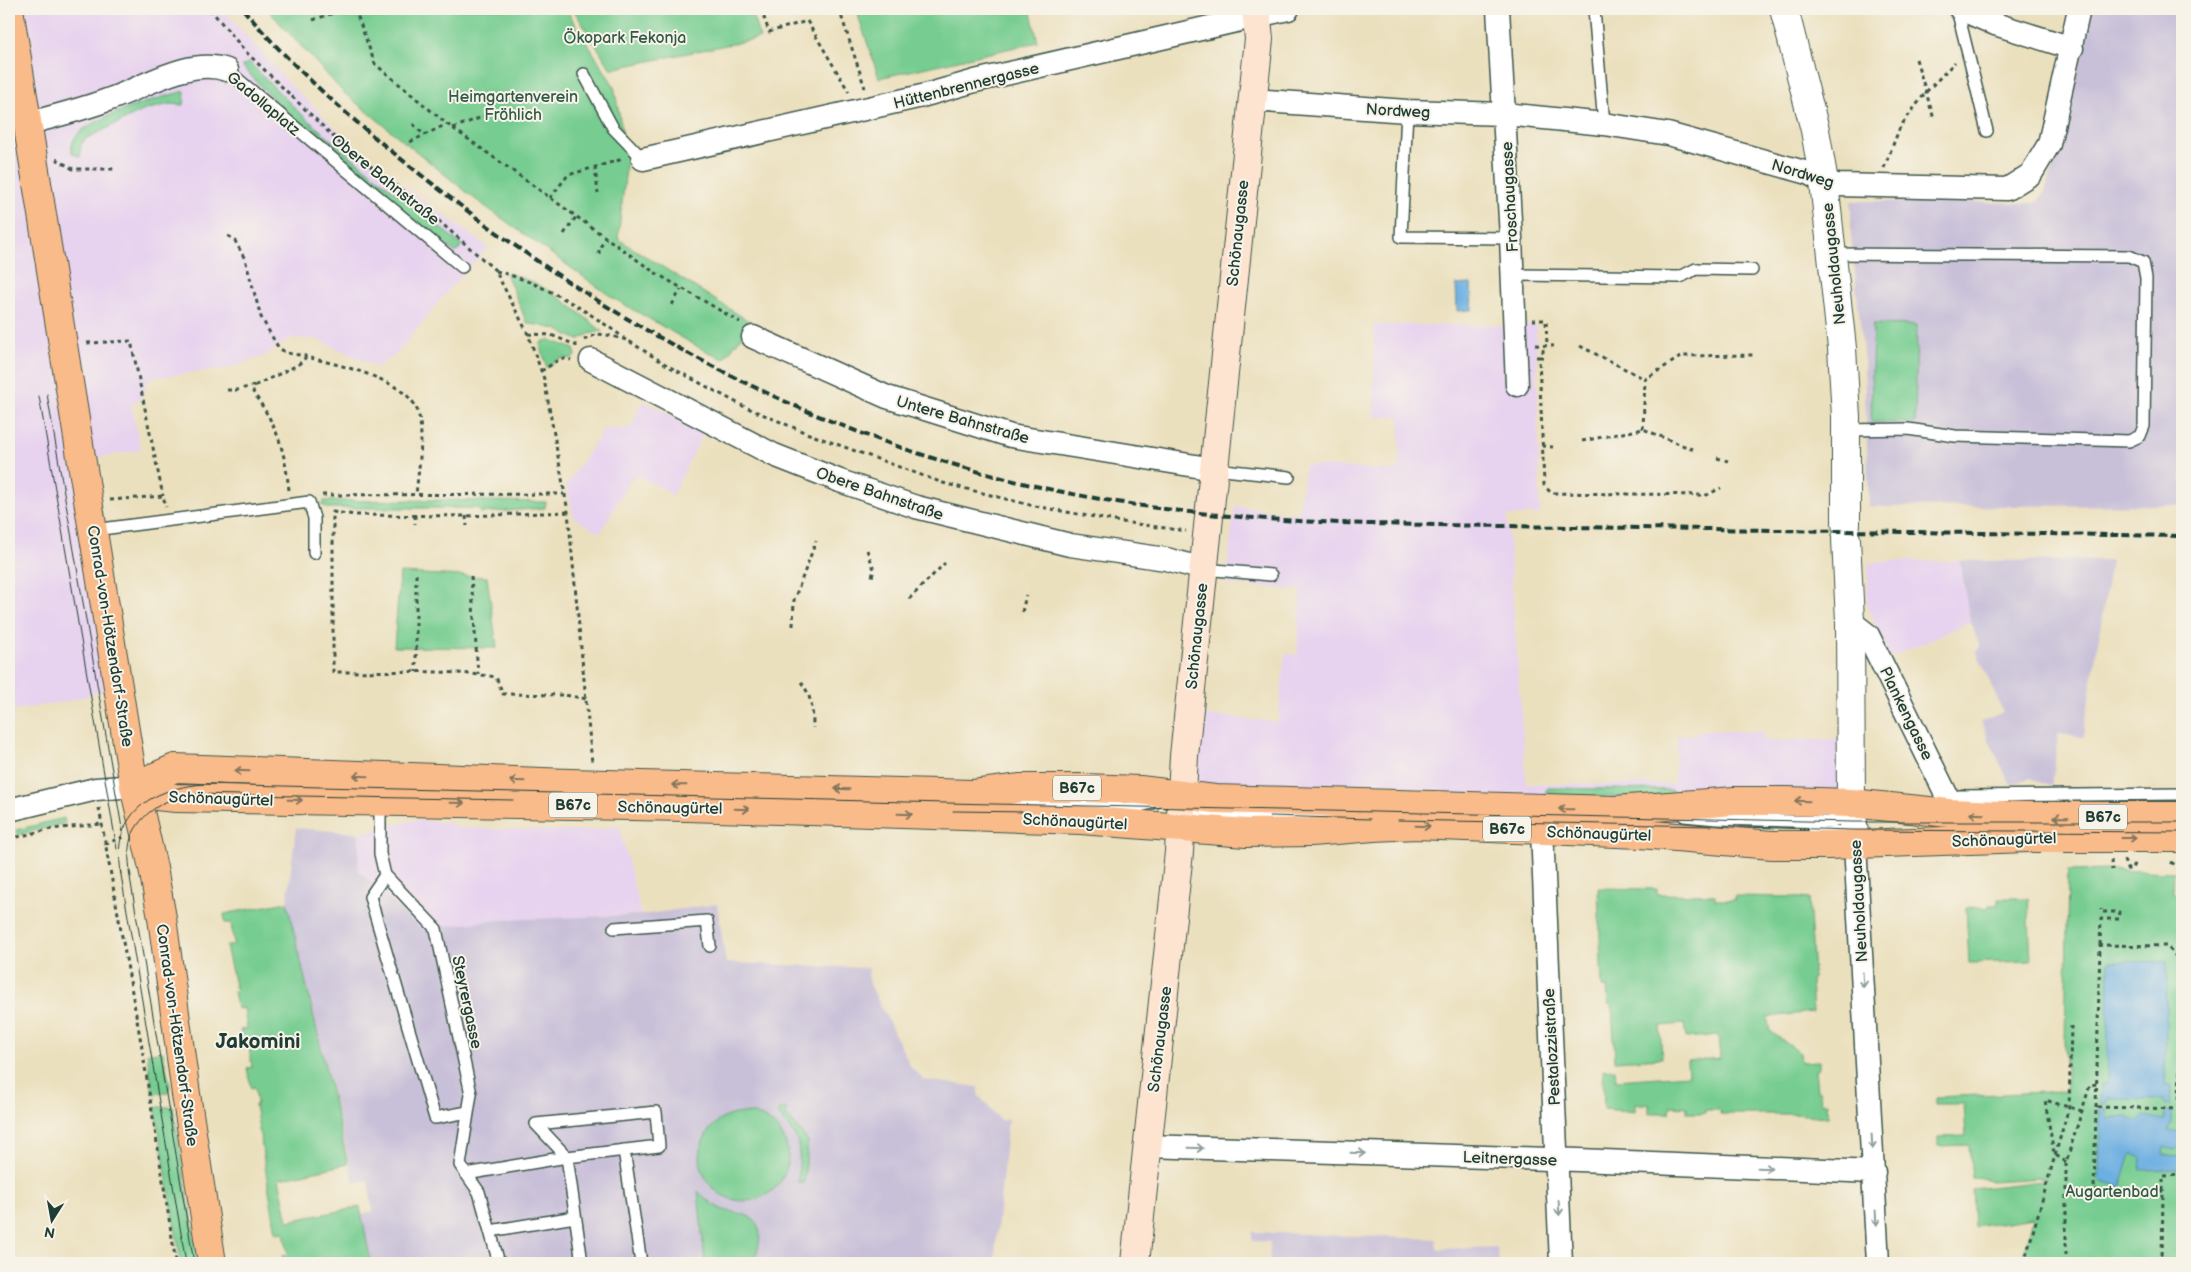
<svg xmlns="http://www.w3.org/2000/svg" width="2191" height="1272" font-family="'Balsamiq Sans',sans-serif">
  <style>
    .built { fill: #e7d2ef }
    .industrial { fill: #c8bfd8 }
    .green { fill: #77cd91; stroke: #4b8562 }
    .water { fill: #6cafe1; stroke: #46768a }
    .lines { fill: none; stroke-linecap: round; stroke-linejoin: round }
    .service-casing { stroke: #3e5549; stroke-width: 14 }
    .minor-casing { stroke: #3e5549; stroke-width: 25 }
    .tertiary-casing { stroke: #3e5549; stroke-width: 30 }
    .secondary-casing { stroke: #3e5549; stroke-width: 30 }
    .primary-casing { stroke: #3e5549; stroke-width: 30 }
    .path { stroke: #3e5549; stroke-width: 3; stroke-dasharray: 4 4; stroke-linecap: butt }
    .service { stroke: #fff; stroke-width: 11 }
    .minor { stroke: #fff; stroke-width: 22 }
    .tertiary { stroke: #fff; stroke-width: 28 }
    .secondary { stroke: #fde4d1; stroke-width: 28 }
    .primary { stroke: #fabb8b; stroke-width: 28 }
    .tram { stroke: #1f3d34; stroke-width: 1 }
    .rail { stroke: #1f3d34; stroke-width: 4; stroke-dasharray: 8 4; stroke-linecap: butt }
    .oneway { stroke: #82765b }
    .oneway2 { stroke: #8f9e9a }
    .labels { text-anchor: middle; stroke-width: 4; stroke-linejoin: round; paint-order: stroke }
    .shield { fill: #f7f3e8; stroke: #60746a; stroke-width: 1 }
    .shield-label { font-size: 15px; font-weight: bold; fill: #1f3d34 }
    .park-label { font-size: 16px; fill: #315a47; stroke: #f7f3e8 }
    .street-label { font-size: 16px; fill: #1f3d34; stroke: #f7f3e8 }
    .district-label { font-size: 21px; font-weight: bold; fill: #1f3d34; stroke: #f7f3e8 }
  </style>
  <rect width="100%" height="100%" fill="#f7f3e8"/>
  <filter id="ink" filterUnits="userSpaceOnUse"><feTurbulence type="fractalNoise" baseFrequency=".02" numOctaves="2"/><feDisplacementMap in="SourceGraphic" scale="10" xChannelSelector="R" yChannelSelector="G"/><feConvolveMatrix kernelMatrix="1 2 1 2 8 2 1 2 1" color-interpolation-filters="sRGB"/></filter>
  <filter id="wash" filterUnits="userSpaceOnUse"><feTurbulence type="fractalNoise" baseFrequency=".0096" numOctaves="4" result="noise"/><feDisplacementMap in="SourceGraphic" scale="20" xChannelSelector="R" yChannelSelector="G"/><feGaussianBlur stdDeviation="1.12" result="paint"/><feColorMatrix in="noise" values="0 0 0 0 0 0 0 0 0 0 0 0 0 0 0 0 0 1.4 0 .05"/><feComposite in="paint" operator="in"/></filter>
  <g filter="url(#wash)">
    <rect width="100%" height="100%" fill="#ebe0be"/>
    <path class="built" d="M 9,9 L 223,9 L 287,81 L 344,136 L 391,177 L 488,247 L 444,295 L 397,354 L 377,367 L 317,339 L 290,338 L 265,356 L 228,368 L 149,378 L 141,398 L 131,406 L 141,450 L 75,462 L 113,688 L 64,702 L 9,711 Z
      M 1374,325 L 1536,325 L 1540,514 L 1507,516 L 1526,784 L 1674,784 L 1678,735 L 1699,735 L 1700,730 L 1763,732 L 1764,741 L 1851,739 L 1854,826 L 1636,823 L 1181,796 L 1188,714 L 1278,722 L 1285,654 L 1297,654 L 1301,590 L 1225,584 L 1235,506 L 1298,514 L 1305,465 L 1399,471 L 1400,417 L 1374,417 Z
      M 643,401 L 703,433 L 672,496 L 662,488 L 636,475 L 630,480 L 600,533 L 574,518 L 566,485 L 605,428 L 620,430 L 631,427 Z
      M 1889,561 L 1960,561 L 1970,622 L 1889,658 L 1866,604 L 1869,563 Z
      M 416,820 L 449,823 L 460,828 L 565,831 L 596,830 L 619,825 L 641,915 L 498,920 L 421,930 L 358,870 L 359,833 Z"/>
    <path class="industrial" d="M 2092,9 L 2182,9 L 2182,505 L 1869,507 L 1864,361 L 1851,235 L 1851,201 L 2036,203 L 2045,192 L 2069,112 Z
      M 2111,560 L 2083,737 L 2058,734 L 2052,787 L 2030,778 L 2010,785 L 1981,722 L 2003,712 L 1977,652 L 1980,646 L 1970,622 L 1960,561 Z
      M 296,828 L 359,833 L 358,870 L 421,929 L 498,920 L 641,915 L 717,904 L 726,963 L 869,968 L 868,980 L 911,1067 L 924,1080 L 979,1087 L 978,1095 L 1001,1121 L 1008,1118 L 994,1263 L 371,1263 L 361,1214 L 373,1211 L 368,1180 L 354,1183 L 287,902 Z
      M 1252,1232 L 1436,1239 L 1437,1249 L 1497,1247 L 1499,1263 L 1269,1263 L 1270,1242 L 1252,1241 Z"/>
    <path class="green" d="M 267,9 L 566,9 L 614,86 L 627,158 L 618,239 L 752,323 L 749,327 L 724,359 L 700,348 L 613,298 L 475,199 L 343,92 Z
      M 573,9 L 750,9 L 760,38 L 611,69 Z
      M 856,9 L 1030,9 L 1038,42 L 879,78 Z
      M 249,62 L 299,112 L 339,147 L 462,245 L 456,253 C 383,194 305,137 242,66 Z
      M 185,91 L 184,105 L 170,104 L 145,110 L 85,139 L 81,145 L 80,157 L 72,153 C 71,146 72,141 77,135 C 93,117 160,97 185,91 Z
      M 506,273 C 546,283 571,306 602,331 L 589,334 L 578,340 L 556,329 L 527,323 Z
      M 1873,324 L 1917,325 L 1915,423 L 1871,422 Z
      M 550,340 L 574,349 L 576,355 L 571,359 C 559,355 555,363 547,368 L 540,344 L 543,341 Z
      M 441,500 L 546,502 L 545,508 L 481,513 L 477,508 L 327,508 L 321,504 L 324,501 Z
      M 400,573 L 487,577 L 497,648 L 394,647 Z
      M 1548,788 L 1672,790 L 1674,794 L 1672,797 L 1558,797 L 1547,795 L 1545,792 Z
      M 64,818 L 65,823 L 18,835 L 16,830 Z
      M 2112,870 L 2174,872 L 2173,894 L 2182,895 L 2182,1263 L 2021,1263 L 2033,1218 L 1974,1227 L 1972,1189 L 2043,1181 L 2044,1178 L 1990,1181 L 1972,1177 L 1969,1145 L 1938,1146 L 1938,1137 L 1966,1136 L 1964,1104 L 1936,1104 L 1936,1097 L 2067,1091 L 2065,1045 L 2068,871 Z
      M 1598,888 L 1657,889 L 1657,894 L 1715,895 L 1715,900 L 1735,900 L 1735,896 L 1792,897 L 1809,899 L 1814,974 L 1811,982 L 1813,1012 L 1767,1017 L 1770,1031 L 1800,1053 L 1801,1062 L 1819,1061 L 1819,1068 L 1815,1069 L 1817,1091 L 1820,1091 L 1821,1103 L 1827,1102 L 1828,1117 L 1794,1114 L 1720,1114 L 1720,1110 L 1705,1110 L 1705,1113 L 1687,1113 L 1687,1107 L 1671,1106 L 1670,1113 L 1649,1113 L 1649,1104 L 1635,1104 L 1635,1112 L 1604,1109 L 1603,1070 L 1615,1069 L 1616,1080 L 1688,1075 L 1687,1061 L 1720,1058 L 1718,1035 L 1686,1038 L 1684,1024 L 1660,1026 L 1662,1058 L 1615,1061 L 1612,1005 L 1608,1004 L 1607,987 L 1602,987 Z
      M 1998,898 L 2028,898 L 2031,961 L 1969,963 L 1966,907 L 1988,908 L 1989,905 L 1998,905 Z
      M 287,902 L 348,1164 L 279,1179 L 288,1221 L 360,1207 L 371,1263 L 283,1263 L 282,1256 L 288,1254 L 284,1232 L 276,1233 L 255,1105 L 257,1104 L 255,1087 L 251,1088 L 247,1068 L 252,1067 L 249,1048 L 243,1049 L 240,1030 L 247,1029 L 244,1008 L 237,1009 L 234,991 L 236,990 L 226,946 L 234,944 L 231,923 L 225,923 L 224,914 Z
      M 163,1052 L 170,1087 L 167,1093 L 153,1094 L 147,1053 Z
      M 155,1107 L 173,1107 L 199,1263 L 181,1263 Z
      M 781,1109 L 787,1109 L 786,1115 L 808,1141 L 804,1183 L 798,1182 C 799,1166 802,1149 794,1134 C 789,1125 779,1120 778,1110 Z
      M700 1157a44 44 0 1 1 88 0a44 44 0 1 1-88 0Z
      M 698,1191 C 705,1198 711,1204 719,1208 C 727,1212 735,1212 742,1214 C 768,1221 760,1245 753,1263 L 705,1263 Z"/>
    <path class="water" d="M 1471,284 L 1472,310 L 1457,311 L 1456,285 Z
      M 2109,961 L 2167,962 L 2165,1085 L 2172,1085 L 2171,1105 L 2165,1105 L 2164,1100 L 2107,1099 L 2107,1104 L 2100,1104 L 2101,1084 L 2107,1084 Z
      M 2100,1108 L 2106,1108 L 2107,1118 L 2129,1116 L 2130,1119 L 2139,1121 L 2143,1116 L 2165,1120 L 2165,1111 L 2171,1111 L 2171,1125 L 2169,1126 L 2168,1131 L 2177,1131 C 2183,1138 2183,1146 2175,1150 L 2164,1147 L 2163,1155 L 2182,1156 L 2182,1169 L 2140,1170 L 2141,1157 L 2133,1153 L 2130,1157 L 2121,1187 L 2099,1180 Z"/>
  </g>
  <g filter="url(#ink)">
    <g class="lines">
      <defs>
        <path id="service" d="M 1594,9 L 1604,124
          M 1957,9 L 1987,131
          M 227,70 L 462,267
          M 584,74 L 613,128 L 643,159
          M 1407,111 L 1401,237 L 1511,238
          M 1832,254 L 2129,256 L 2143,262 L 2146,278 L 2144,426 L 2140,436 L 2129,441 L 1955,436 L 1908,429 L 1846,430
          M 1513,275 L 1680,277 L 1696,269 L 1752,270
          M 1214,469 L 1289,477
          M 94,530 L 309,502 L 314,518 L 314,553
          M 1204,569 L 1271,575
          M 380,801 L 380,854 L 385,875 L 436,929 L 471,1094 L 460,1165 L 479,1192 L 499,1263
          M 1950,802 L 1959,796 L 2182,794
          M 1016,804 L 1140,806 L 1160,801
          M 1180,814 L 1331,819
          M 1684,816 L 1717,819 L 1828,822 L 1852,816
          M 1814,829 L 1850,833
          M 385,875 L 370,897 L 435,1118 L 468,1112
          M 614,928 L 707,921 L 710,946
          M 536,1124 L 567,1157 L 582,1263
          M 624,1150 L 641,1263
          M 466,1174 L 567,1157 L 659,1146 L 656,1112 L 536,1124
          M 490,1231 L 575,1217"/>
        <path id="minor" d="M 1498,9 L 1511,238 L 1517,385
          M 1960,9 L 1995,24 L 2072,48
          M 1252,100 L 1407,111 L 1504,114 L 1604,124 L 1668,134 L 1808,173 L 1824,182 L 1837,185 L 2007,189 L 2031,174 L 2049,144 L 2079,9
          M 29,123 C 56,116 84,109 110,99 C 145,87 189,57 227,70
          M 643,159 L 922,96 L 975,81 L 1288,9
          M 753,337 L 887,397 L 1011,436 L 1214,469
          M 591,360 L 774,455 L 840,481 L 916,507 L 1070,545 L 1166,559 L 1204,569
          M 1850,621 L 1868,635 L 1950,802 L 1949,813
          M 9,810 L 96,789 L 134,786
          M 1542,831 L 1561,1263
          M 1855,844 L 1878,1263
          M 1147,1146 L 1579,1160 L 1874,1172"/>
        <path id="tertiary" d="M 1784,9 L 1815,130 L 1824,182 L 1842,348 L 1846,417 L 1846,524
          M 1846,539 L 1850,621 L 1851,803 L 1855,844"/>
        <path id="secondary" d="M 1135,1263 L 1179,852 L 1184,756 L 1259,39 L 1256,9"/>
        <path id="primary" d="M 9,9 L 134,786 L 153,868 L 162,918 L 186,1094 L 212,1263
          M 134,786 L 175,768 L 570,783 L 973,794 L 1021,788 L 1084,788 L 1140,790 L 1215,799 L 1615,810 L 1735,801 L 1787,801 L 1851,803 L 1949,813 L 2025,816 L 2182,816
          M 134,786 L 156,796 L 176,798 L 688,807 L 1081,820 L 1246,833 L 1311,832 L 1374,827 L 1417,825 L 1640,834 L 1772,845 L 1828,845 L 2028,838 L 2182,838"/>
      </defs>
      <use href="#service" class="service-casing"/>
      <use href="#minor" class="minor-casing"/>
      <use href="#tertiary" class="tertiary-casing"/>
      <use href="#secondary" class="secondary-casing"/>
      <use href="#primary" class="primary-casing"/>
      <path class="path" d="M 210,9 L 245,51 L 339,142 L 416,201 L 495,270 L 528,334 L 544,379 L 568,512 L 592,763
        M 355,9 L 375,64 L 447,124 L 654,272 L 740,322
        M 761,9 L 769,32 L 807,21 L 849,92
        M 839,9 L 865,88
        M 313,20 L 345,9
        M 1916,59 L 1934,119
        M 413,124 L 424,135
        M 453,128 L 498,111
        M 410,142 L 447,124
        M 56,159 L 73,169 L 117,169
        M 595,167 L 598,193
        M 1884,168 L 1900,127 L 1926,92 L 1955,62
        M 550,198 L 568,175 L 623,159
        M 564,234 L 576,217
        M 228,236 L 234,239 L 245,259 L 261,317 L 278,347 L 286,353 L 306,356
        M 599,254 L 599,249 L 606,238
        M 496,271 C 543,283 585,309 624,338
        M 672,305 L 681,289
        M 1532,320 L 1546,320 L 1547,346
        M 528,334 L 551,335 L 576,345 L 576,347
        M 584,340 L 597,334 L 607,335 L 627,340 L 670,367 L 743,406 L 809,434 L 943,483 L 1030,505 L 1115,521 L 1186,531
        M 87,343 L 131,341 L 163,496
        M 1535,345 L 1554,346
        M 1580,346 L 1645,379
        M 1536,357 L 1539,357 L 1544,485 L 1551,493 L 1707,495 L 1721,488
        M 1539,357 L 1543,357 L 1543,346
        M 541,371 C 552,366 558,355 571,360
        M 227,390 L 237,390 L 255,385
        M 1643,429 L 1645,379 L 1682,356 L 1756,355
        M 1582,441 L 1643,429 L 1694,450
        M 1542,446 L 1553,447
        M 1717,458 L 1728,461
        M 289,490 C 284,447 278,428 253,392 L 256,385 L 298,365 L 306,357 C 336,364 401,378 416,407 C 426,428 418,472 416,495
        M 322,495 L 564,494
        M 110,500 L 163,496 L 166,507
        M 568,512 L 466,516 L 355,515 L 333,512 L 333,672 C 387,672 442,669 496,677 L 503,694 L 565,695 L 587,699
        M 415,515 L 415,524
        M 466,516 L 467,526
        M 867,550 L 874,569 L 872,577
        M 416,574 L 416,672
        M 471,576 L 478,674
        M 909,599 L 945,563
        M 1022,612 L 1026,595
        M 793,626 L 794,600 L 816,541
        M 801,682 C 812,696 813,711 813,728
        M 99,808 L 142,1048 L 176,1263
        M 9,839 L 51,829 L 101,824
        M 105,844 L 123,837
        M 2111,860 L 2112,870
        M 2124,860 L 2127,869 L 2132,869 L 2135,861
        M 2171,862 L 2182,870
        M 2100,945 L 2101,919 L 2119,919 L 2120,912 L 2101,912 L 2101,909
        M 2097,1107 L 2182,1109
        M 2066,1162 L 2054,1154 L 2045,1100 L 2082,1111
        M 2163,1191 L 2163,1176 L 2182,1175
        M 2024,1263 L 2069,1107 L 2071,1026
        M 2066,1263 L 2066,1162 L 2090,1085 L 2097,1084
        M 2162,1263 L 2163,1191 L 2094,1190 L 2100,945 L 2167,946 L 2182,963 L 2179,1109"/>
      <use href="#service" class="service"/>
      <use href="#minor" class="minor"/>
      <use href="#tertiary" class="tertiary"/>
      <use href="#secondary" class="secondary"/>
      <use href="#primary" class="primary"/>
      <path class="tram" d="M 9,193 L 10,203
        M 47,394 L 123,834
        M 39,396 L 117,849
        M 953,811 L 1030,812
        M 1270,816 L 1370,819
        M 1398,820 L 1710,826
        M 1740,827 L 1854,830 L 2182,832
        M 120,869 L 186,1263
        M 129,871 L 194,1263
        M 121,874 C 120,862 118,850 121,838 C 131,799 169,787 204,784 L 946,803 L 1853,822 L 2182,822
        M 131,877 C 129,865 127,850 131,838 C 140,813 166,798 191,794 L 513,800"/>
      <path class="rail" d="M 243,9 C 306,84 383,146 461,206 C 651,350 863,458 1100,499 C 1189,515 1278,521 1368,524 L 2182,536"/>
    </g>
    <defs><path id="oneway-shaft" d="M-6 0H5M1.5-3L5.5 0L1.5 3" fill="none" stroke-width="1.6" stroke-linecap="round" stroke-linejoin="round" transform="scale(1.25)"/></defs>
    <g class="oneway">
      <use href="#oneway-shaft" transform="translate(242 771) rotate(-178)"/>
      <use href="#oneway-shaft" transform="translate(361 776) rotate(-178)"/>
      <use href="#oneway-shaft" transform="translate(517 781) rotate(-178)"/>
      <use href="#oneway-shaft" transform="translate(679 785) rotate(-179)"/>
      <use href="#oneway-shaft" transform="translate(842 789) rotate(-178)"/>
      <use href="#oneway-shaft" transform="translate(295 800) rotate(1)"/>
      <use href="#oneway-shaft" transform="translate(1802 801) rotate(-178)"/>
      <use href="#oneway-shaft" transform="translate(457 803) rotate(1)"/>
      <use href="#oneway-shaft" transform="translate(742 809) rotate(2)"/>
      <use href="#oneway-shaft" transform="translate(1566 809) rotate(-179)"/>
      <use href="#oneway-shaft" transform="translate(905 814) rotate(2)"/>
      <use href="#oneway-shaft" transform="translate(1977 814) rotate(-178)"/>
      <use href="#oneway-shaft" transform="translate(2061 817) rotate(-179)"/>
      <use href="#oneway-shaft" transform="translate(1423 826) rotate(2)"/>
      <use href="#oneway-shaft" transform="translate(2129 838)"/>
    </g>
    <g class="oneway2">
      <use href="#oneway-shaft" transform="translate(1863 980) rotate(87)"/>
      <use href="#oneway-shaft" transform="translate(1872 1142) rotate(87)"/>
      <use href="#oneway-shaft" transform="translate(1196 1148) rotate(2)"/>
      <use href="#oneway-shaft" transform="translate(1358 1153) rotate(2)"/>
      <use href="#oneway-shaft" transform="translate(1765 1168) rotate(2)"/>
      <use href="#oneway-shaft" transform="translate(1559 1208) rotate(87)"/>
      <use href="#oneway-shaft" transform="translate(1876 1218) rotate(87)"/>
    </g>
  </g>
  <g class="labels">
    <g class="shield">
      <rect x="1053" y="775.5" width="48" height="25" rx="4"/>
      <rect x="549" y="792.5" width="48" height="25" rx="4"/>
      <rect x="2079" y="804.5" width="48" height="25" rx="4"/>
      <rect x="1483" y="816.5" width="48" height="25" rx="4"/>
    </g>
    <g class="shield-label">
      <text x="1077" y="793">B67c</text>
      <text x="573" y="810">B67c</text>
      <text x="2103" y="822">B67c</text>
      <text x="1507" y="834">B67c</text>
    </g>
    <g class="park-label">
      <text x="625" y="43">Ökopark Fekonja</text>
      <text x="513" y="102">Heimgartenverein<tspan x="513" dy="18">Fröhlich</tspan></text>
      <text x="2112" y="1197">Augartenbad</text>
    </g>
    <g class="street-label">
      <text transform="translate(966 85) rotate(-14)" y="6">Hüttenbrennergasse</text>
      <text transform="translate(264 103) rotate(40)" y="6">Gadollaplatz</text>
      <text transform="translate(1398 110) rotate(3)" y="6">Nordweg</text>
      <text transform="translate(1803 173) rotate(17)" y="6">Nordweg</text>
      <text transform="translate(386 179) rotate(39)" y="6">Obere Bahnstraße</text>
      <text transform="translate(1509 197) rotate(-93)" y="6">Froschaugasse</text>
      <text transform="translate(1237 233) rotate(-84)" y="6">Schönaugasse</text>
      <text transform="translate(1833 264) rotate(-96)" y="6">Neuholdaugasse</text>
      <text transform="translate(963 419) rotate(16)" y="6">Untere Bahnstraße</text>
      <text transform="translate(880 493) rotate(19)" y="6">Obere Bahnstraße</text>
      <text transform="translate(111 636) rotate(81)" y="6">Conrad-von-Hötzendorf-Straße</text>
      <text transform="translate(1196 636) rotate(-84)" y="6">Schönaugasse</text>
      <text transform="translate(1907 713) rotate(64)" y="6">Plankengasse</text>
      <text transform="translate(221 798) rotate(2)" y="6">Schönaugürtel</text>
      <text transform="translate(670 807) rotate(1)" y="6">Schönaugürtel</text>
      <text transform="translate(1075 821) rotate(3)" y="6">Schönaugürtel</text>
      <text transform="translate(1599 833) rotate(2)" y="6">Schönaugürtel</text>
      <text transform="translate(2004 839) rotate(-2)" y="6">Schönaugürtel</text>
      <text transform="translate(1858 901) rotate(-93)" y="6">Neuholdaugasse</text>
      <text transform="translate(468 1002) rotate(78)" y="6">Steyrergasse</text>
      <text transform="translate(178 1035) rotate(82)" y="6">Conrad-von-Hötzendorf-Straße</text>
      <text transform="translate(1159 1039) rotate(-83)" y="6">Schönaugasse</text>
      <text transform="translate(1551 1047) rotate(-93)" y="6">Pestalozzistraße</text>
      <text transform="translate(1510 1158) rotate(2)" y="6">Leitnergasse</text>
    </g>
    <g class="district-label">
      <text x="258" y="1048">Jakomini</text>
    </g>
  </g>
  <rect width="2191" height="1272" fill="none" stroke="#f7f3e8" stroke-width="30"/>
  <g transform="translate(52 1220) rotate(191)" stroke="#f7f3e8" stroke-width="4" paint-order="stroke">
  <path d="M0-4L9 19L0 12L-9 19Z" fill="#1f3d34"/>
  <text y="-8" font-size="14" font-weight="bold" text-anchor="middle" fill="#1f3d34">N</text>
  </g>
</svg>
